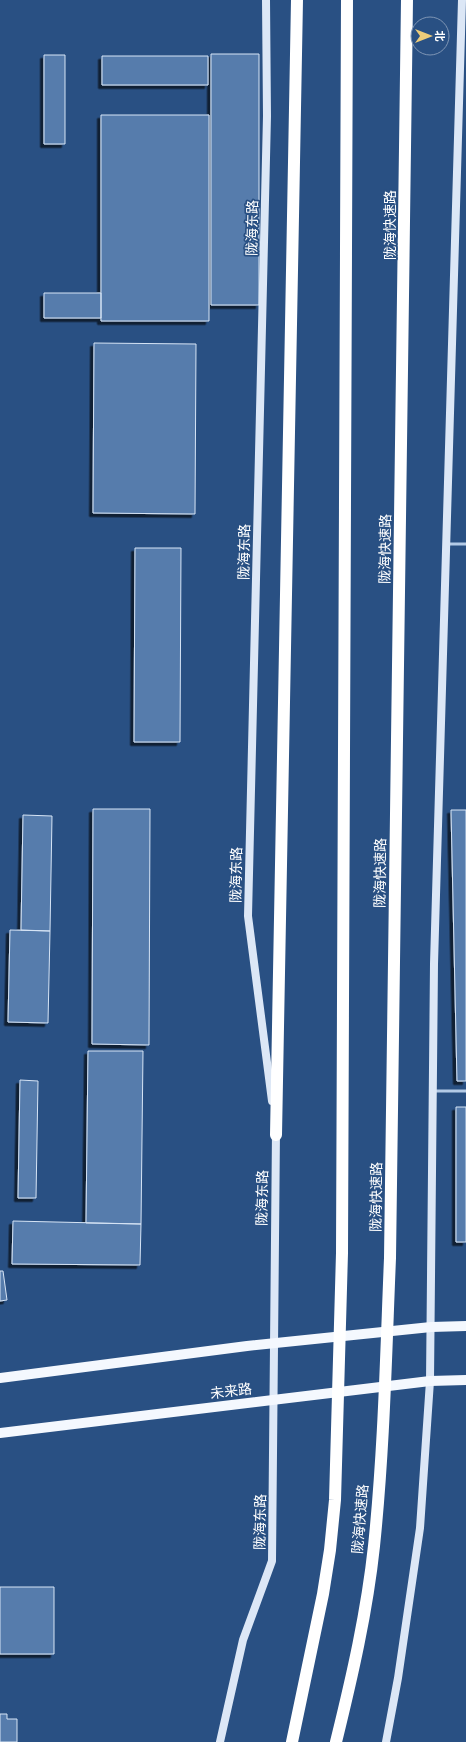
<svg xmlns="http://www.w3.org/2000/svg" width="466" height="1742" font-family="'IBM Plex Sans','Noto Sans SC',sans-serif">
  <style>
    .building { fill: #567cac; stroke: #d6e4f5; filter: url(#shadow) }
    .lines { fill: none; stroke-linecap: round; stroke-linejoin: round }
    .lane { stroke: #b3cae6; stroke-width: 3 }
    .secondary { stroke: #dce7f6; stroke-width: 8 }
    .primary { stroke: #f4f8fe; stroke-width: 10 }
    .highway { stroke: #fff; stroke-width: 12 }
    .highway-bridge { stroke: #fff; stroke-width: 12 }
    .labels { text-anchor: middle; stroke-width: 3.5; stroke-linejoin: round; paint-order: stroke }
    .street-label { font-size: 14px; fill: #fff; stroke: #295083 }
  </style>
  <defs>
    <filter id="shadow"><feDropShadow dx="-3.5" dy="3.5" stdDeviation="0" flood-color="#0009"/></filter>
  </defs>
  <rect width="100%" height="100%" fill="#295083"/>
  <path class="building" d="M 211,54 L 259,54 L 259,305 L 211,305 Z
    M 44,55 L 65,55 L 65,144 L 44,144 Z
    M 102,56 L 208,56 L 208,85 L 102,85 Z
    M 101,115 L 209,115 L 209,321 L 101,321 Z
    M 44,293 L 101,293 L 101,318 L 44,318 Z
    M 94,343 L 196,344 L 195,514 L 93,513 Z
    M 135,548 L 181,548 L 180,742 L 134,742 Z
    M 93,809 L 150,809 L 149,1045 L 92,1044 Z
    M 451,810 L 466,810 L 466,1081 L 457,1081 Z
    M 23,815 L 52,816 L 50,931 L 21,930 Z
    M 10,930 L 50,931 L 48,1023 L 8,1022 Z
    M 88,1051 L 143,1051 L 141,1224 L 86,1223 Z
    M 20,1080 L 38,1081 L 36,1198 L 18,1198 Z
    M 456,1107 L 466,1107 L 466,1242 L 456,1242 Z
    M 13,1221 L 141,1224 L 140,1265 L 12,1264 Z
    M 0,1271 L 3,1271 L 7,1300 L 0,1301 Z
    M 0,1587 L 54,1587 L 54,1654 L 0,1654 Z
    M 0,1714 L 7,1714 L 7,1719 L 17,1719 L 17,1742 L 0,1742 Z"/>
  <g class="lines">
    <path class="lane" d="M 448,544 L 466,544
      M 434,1091 L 466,1091"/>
    <path class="secondary" d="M 266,0 L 267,116 L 248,916 L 272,1101
      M 220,1742 L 243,1640 L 272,1561 L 276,1131
      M 386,1742 L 398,1678 L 420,1528 L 430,1381 L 434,964 L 462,0"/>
    <path class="primary" d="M 0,1378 L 247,1346 L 431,1327 L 466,1326
      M 0,1433 L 430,1381 L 466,1380"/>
    <path class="highway" d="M 276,1135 L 297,0"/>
    <path class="highway-bridge" d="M 292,1742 L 323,1594 L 330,1550 L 335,1500 L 342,1253 L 347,0
      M 336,1742 C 352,1677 367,1612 374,1546 C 384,1450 386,1354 390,1258 L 407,0"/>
  </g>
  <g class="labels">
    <g class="street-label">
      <text transform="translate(390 225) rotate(-90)" y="5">陇海快速路</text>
      <text transform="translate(252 228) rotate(-89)" y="5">陇海东路</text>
      <text transform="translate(385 549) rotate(-89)" y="5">陇海快速路</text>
      <text transform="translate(244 552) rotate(-89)" y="5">陇海东路</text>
      <text transform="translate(380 873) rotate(-89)" y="5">陇海快速路</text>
      <text transform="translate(236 875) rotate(-89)" y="5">陇海东路</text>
      <text transform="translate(376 1197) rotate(-89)" y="5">陇海快速路</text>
      <text transform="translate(262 1198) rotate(-89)" y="5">陇海东路</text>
      <text transform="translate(231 1391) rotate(-7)" y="5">未来路</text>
      <text transform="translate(360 1519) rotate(-85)" y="5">陇海快速路</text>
      <text transform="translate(260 1522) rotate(-89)" y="5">陇海东路</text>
    </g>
  </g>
  <g transform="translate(430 36) rotate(90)"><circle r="19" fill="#295083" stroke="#7f96b5"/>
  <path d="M0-3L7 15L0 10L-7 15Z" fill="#edcc7a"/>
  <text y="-6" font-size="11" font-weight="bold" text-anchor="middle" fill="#ffffff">北</text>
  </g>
</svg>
